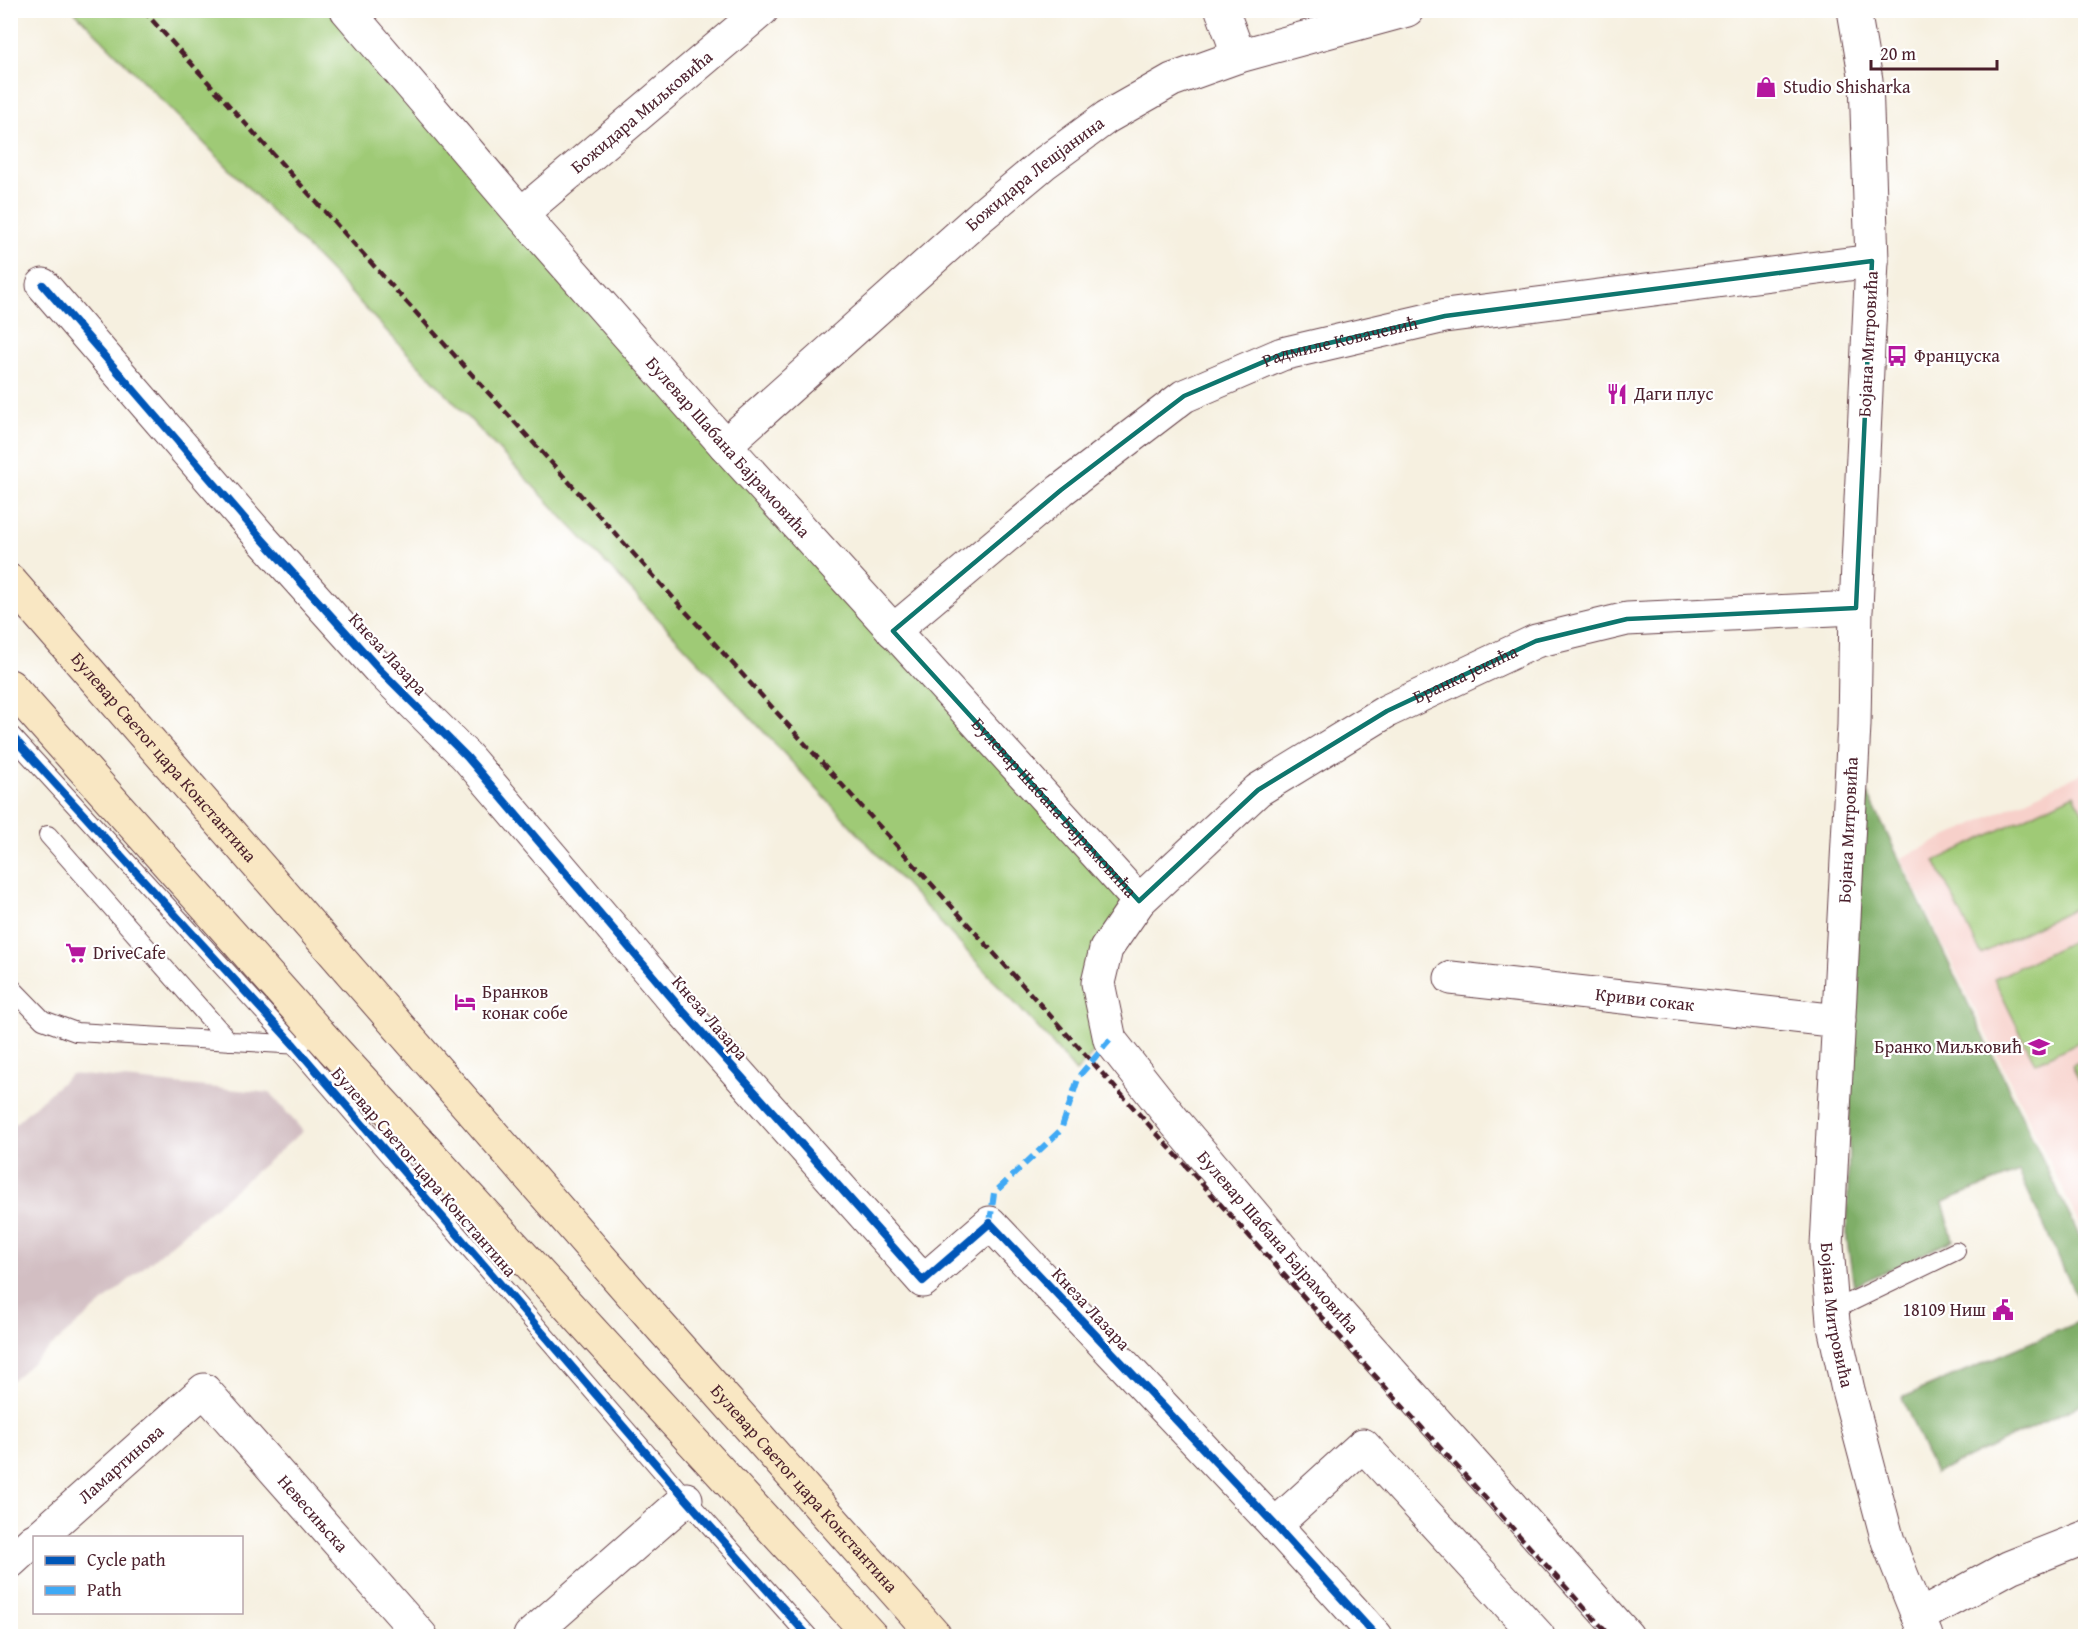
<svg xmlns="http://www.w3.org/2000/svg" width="2096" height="1647" font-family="'Gentium Book Plus',serif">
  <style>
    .built { fill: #f7d0ca }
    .industrial { fill: #d2bec2 }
    .green { fill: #9fca76; stroke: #747450; stroke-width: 1.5 }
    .forest { fill: #7fae67; stroke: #646649; stroke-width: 1.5 }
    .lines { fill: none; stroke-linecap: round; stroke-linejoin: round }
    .lane-casing { stroke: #643e46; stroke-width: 20 }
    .street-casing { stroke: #643e46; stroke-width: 35 }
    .secondary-casing { stroke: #643e46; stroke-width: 35 }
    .lane { stroke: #fff; stroke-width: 18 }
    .street { stroke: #fff; stroke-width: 33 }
    .secondary { stroke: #f9e7c3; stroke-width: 33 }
    .rail { stroke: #4a1f2b; stroke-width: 4.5; stroke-dasharray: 9 4.5; stroke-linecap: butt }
    .quiet { stroke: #3fa9f5; stroke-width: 6; stroke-dasharray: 12 6; stroke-linecap: butt }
    .cycleway-casing { stroke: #fff; stroke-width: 11 }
    .cycleway { stroke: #0057b8; stroke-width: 8 }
    .marked { fill: none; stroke: #0f766e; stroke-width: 4.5; stroke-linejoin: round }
    .labels { text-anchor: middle; stroke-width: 4.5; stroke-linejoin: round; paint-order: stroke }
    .poi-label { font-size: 18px; fill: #4a1f2b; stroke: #fff; text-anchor: start }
    .street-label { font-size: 18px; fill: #4a1f2b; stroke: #fff }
  </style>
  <rect width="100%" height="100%" fill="#fff"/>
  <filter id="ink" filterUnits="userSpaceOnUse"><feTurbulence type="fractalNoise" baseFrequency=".0167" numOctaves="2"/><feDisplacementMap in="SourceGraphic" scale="12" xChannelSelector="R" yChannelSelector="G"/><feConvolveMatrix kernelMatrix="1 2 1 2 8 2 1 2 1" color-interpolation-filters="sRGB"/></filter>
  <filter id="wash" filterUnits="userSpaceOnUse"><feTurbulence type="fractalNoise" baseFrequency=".008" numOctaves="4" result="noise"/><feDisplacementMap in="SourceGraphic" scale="24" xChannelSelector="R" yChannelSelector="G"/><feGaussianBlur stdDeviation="1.35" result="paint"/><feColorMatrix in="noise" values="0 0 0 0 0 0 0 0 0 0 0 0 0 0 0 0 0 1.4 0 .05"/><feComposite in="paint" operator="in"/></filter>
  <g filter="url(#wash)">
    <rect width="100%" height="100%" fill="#f6f0e0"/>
    <path class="built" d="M 2085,772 L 2085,1235 L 1901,858 Z"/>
    <path class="industrial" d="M 71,1074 L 270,1093 L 303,1131 L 11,1381 L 11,1127 Z"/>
    <path class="green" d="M 74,11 L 338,11 L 1132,901 L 1103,947 L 1106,1039 L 1076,1072 L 1050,1041 L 702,665 L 331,272 Z
      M 2074,794 L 2085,818 L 2085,903 L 1981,954 L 1935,861 Z
      M 2085,935 L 2085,1039 L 2035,1063 L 1994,979 Z
      M 2085,1059 L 2085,1093 L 2072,1065 Z"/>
    <path class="forest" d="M 1868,794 L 2085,1248 L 2085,1315 L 2019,1172 L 1943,1202 L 1953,1240 L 1854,1286 L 1847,1241 L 1855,824 Z
      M 2085,1319 L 2085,1402 L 1935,1474 L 1902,1398 Z"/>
  </g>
  <g filter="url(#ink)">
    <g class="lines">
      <defs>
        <path id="lane" d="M 10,734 L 294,1045 L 686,1499 L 808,1636
          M 48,835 L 229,1041
          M 10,986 L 43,1020 L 76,1032 L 301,1045
          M 1832,1311 L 1956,1251"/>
        <g id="street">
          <path id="s1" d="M 347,10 L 521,214 L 725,445 L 1139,901"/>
          <path d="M 1222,10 L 1239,56"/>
          <path id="s2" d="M 1854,10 L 1866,80 L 1872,261 L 1856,608 L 1854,725 L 1827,1246 L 1833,1322 L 1848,1390 L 1888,1541 L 1926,1636"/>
          <path id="s3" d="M 521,214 L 762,10"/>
          <path d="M 43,285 L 263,540 L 378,668 L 467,757 L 682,1010 L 923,1281 L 990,1223 L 1275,1525 L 1376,1636"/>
          <path id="s4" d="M 725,445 L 982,215 L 1043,164 L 1107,117 L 1172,80 L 1239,56 L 1407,10"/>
          <path id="s5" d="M 893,631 L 1061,490 L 1184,396 L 1282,354 L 1445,316 L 1872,261"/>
          <path id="s6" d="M 1451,978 L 1839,1021"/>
          <path d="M 1275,1525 L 1363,1445 L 1538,1636"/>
          <path id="s7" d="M 38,1538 L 204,1390 L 421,1636"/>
          <path d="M 10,1562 L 34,1540"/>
          <path d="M 1918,1617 L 2010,1567 L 2086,1537"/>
          <path d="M 530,1636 L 686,1499"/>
          <path id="s8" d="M 1627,1636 L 1298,1268 L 1175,1122 L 1110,1040 L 1098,983 L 1106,949 L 1139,901 L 1258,790 L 1387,711 L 1536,641 L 1627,619 L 1856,608"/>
        </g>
        <g id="secondary">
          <path id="s9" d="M 10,581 L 659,1325 L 935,1636"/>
          <path d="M 10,686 L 332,1048 L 871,1636"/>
        </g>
      </defs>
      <use href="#lane" class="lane-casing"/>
      <use href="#street" class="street-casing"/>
      <use href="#secondary" class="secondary-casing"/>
      <use href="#lane" class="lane"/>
      <use href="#street" class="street"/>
      <use href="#secondary" class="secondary"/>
      <path class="rail" d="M 143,10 L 1610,1636"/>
      <path class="quiet" d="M 990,1223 L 994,1193 L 1061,1130 L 1079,1076 L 1110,1040"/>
      <defs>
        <path id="cycleway" d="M 43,285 L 263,540 L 378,668 L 467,757 L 682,1010 L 923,1281 L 990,1223 L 1275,1525 L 1376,1636
          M 10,734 L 294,1045 L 686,1499 L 808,1636"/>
      </defs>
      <use href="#cycleway" class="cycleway-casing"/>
      <use href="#cycleway" class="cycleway"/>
    </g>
  </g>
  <path class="marked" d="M 1872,261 L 1856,608 L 1627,619 L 1536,641 L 1387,711 L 1258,790 L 1139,901 L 893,631 L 1061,490 L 1184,396 L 1282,354 L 1445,316 Z"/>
  <defs>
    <symbol id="shop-bare" viewBox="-9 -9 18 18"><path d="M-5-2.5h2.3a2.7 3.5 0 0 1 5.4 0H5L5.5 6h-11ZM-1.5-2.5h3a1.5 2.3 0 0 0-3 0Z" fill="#b5179e" stroke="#fff" stroke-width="2.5" paint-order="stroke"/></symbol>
    <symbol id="bus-bare" viewBox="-9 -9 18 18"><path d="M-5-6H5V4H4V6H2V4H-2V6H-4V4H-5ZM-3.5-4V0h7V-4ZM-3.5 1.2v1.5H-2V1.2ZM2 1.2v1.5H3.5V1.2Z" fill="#b5179e" stroke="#fff" stroke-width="2.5" paint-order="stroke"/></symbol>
    <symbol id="restaurant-bare" viewBox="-9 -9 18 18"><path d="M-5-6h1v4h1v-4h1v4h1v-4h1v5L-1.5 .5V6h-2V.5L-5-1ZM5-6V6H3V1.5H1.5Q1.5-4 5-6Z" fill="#b5179e" stroke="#fff" stroke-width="2.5" paint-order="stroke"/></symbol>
    <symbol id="supermarket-bare" viewBox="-9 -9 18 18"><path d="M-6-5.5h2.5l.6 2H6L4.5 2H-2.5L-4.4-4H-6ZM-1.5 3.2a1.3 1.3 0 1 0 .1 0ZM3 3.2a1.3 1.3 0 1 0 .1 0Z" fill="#b5179e" stroke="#fff" stroke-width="2.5" paint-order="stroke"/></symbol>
    <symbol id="hotel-bare" viewBox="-9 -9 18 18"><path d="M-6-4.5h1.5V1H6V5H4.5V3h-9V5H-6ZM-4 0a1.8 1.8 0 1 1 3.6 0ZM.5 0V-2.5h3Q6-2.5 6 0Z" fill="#b5179e" stroke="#fff" stroke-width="2.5" paint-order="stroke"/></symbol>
    <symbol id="school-bare" viewBox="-9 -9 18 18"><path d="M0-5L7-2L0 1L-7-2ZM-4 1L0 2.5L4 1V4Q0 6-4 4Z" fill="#b5179e" stroke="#fff" stroke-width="2.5" paint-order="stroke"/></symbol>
    <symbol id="civic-bare" viewBox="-9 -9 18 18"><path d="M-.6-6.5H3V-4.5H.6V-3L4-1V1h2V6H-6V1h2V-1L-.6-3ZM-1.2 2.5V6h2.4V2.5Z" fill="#b5179e" stroke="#fff" stroke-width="2.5" paint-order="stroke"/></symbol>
  </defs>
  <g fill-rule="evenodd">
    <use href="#shop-bare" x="1751" y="72" width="30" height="30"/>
    <use href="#bus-bare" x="1882" y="341" width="30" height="30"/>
    <use href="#restaurant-bare" x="1602" y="379" width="30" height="30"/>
    <use href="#supermarket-bare" x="61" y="938" width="30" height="30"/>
    <use href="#hotel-bare" x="450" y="987" width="30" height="30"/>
    <use href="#school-bare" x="2024" y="1032" width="30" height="30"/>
    <use href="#civic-bare" x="1988" y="1295" width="30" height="30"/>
  </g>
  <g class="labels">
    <g class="poi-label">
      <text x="1783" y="93">Studio Shisharka</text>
      <text x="1914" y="362">Француска</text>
      <text x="1634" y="400">Даги плус</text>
      <text x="93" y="959">DriveCafe</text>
      <text x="482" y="998">Бранков<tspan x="482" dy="21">конак собе</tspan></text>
      <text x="2022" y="1053" text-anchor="end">Бранко Миљковић</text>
      <text x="1986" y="1316" text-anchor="end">18109 Ниш</text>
    </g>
    <g class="street-label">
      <text dy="6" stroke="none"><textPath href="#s3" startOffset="158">Божидара Миљковића</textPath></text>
      <text dy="6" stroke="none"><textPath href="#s4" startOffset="412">Божидара Лешјанина</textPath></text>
      <text dy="6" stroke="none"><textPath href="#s5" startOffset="540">Радмиле Ковачевић</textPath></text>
      <text transform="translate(1868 344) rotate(-87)" y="6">Бојана Митровића</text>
      <text dy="6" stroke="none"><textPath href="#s1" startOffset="580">Булевар Шабана Бајрамовића</textPath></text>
      <text transform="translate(388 654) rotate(47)" y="6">Кнеза Лазара</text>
      <text dy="6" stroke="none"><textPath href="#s8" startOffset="1341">Бранка јекића</textPath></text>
      <text dy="6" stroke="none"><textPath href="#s9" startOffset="234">Булевар Светог цара Константина</textPath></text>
      <text dy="6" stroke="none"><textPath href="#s1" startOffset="1066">Булевар Шабана Бајрамовића</textPath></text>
      <text transform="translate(1848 830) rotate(-87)" y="6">Бојана Митровића</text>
      <text dy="6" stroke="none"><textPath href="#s6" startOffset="195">Криви сокак</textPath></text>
      <text transform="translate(710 1018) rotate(49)" y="6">Кнеза Лазара</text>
      <text transform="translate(424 1172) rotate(49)" y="6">Булевар Светог цара Константина</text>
      <text transform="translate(1278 1242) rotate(49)" y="6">Булевар Шабана Бајрамовића</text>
      <text transform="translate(1091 1309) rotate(47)" y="6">Кнеза Лазара</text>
      <text dy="6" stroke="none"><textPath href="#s2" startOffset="1308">Бојана Митровића</textPath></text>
      <text dy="6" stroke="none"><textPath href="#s7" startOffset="111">Ламартинова</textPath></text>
      <text dy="6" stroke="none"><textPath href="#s9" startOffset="1206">Булевар Светог цара Константина</textPath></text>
      <text dy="6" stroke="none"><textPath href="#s7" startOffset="387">Невесињска</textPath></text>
    </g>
  </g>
  <rect width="2096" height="1647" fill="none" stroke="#fff" stroke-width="36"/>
  <rect x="33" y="1536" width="210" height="78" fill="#ffffff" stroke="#b7a5aa" stroke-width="1.5"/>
  <rect x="45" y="1556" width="30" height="9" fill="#0057b8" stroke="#b7a5aa" stroke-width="1.5"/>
  <text x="87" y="1566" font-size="18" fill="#4a1f2b">Cycle path</text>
  <rect x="45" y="1586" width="30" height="9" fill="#3fa9f5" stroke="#b7a5aa" stroke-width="1.5"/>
  <text x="87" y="1596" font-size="18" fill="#4a1f2b">Path</text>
  <path d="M1871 60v9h126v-9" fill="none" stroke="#4a1f2b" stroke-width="3"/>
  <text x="1880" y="60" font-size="18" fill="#4a1f2b" stroke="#ffffff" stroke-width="4.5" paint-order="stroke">20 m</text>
</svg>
